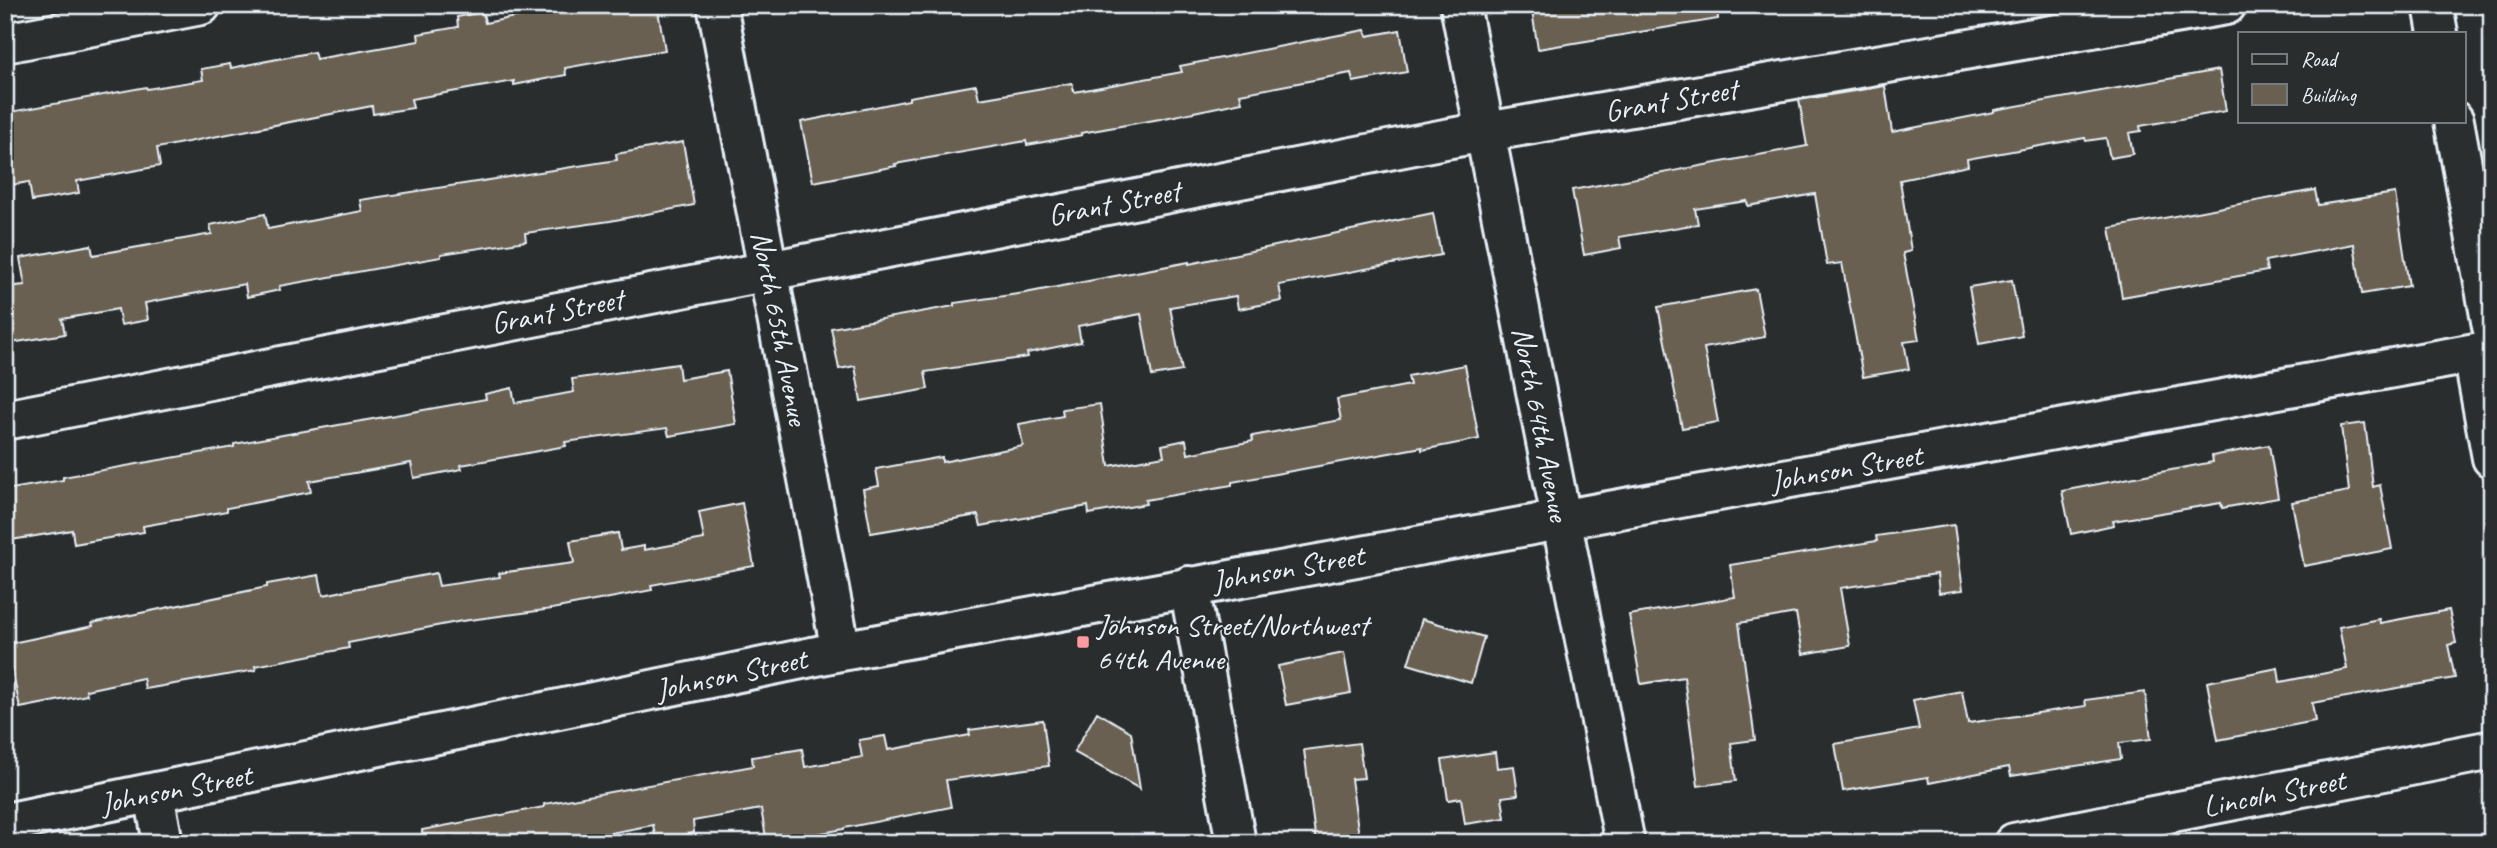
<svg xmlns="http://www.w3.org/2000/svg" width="2497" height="848" font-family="Caveat,sans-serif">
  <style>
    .building { fill: #6a6051; stroke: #e8f1f8; stroke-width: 2 }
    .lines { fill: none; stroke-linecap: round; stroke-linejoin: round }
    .minor-casing { stroke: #e8f1f8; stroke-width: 44 }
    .minor { stroke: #2a2d2e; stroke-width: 38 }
    .poi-dot { fill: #ff9aa2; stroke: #2a2d2e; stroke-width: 2.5 }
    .labels { text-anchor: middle; stroke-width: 5; stroke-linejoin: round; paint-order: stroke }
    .street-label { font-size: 30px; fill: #e8f1f8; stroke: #2a2d2e }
    .poi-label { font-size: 30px; fill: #e8f1f8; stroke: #2a2d2e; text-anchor: start }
  </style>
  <rect width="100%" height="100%" fill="#2a2d2e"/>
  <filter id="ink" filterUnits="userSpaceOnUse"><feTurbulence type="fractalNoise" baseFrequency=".0143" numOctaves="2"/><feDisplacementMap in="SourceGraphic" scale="14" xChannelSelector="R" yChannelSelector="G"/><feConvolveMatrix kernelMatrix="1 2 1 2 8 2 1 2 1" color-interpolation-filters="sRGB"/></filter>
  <g filter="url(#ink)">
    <path class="building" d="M 539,5 L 657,5 L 665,50 L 565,68 L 566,75 L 514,85 L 514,81 L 411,99 L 413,108 L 373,114 L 372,106 L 157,148 L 160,166 L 77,181 L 79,193 L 32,201 L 29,182 L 5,186 L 5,113 L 146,87 L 147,89 L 203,80 L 201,69 L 230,64 L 231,68 L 314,52 L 316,59 L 419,41 L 418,34 L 458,27 L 457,17 L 483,12 L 485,23 L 541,12 Z
      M 1531,5 L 1717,5 L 1718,19 L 1538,49 Z
      M 1365,30 L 1367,36 L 1400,30 L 1407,72 L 1353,82 L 1351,73 L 1240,94 L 1242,102 L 1160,119 L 1081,133 L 1082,135 L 1027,145 L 1026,141 L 895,164 L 896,166 L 813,182 L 801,122 L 909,100 L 909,97 L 976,85 L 979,99 L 1072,83 L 1074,92 L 1182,72 L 1180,66 Z
      M 2219,70 L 2226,111 L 2140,126 L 2141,131 L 2129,133 L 2133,154 L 2110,158 L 2106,138 L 2086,141 L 2085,138 L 1967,159 L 1968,166 L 1900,180 L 1911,251 L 1903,253 L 1919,340 L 1904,342 L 1909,369 L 1863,377 L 1842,263 L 1827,265 L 1815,194 L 1748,206 L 1747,201 L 1695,209 L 1698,224 L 1619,237 L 1621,248 L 1584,255 L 1572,190 L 1807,146 L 1799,100 L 1885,86 L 1892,132 L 1994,112 L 1994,110 Z
      M 683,142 L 694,205 L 610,221 L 525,233 L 526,241 L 441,254 L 441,257 L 279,286 L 280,290 L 247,297 L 245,284 L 145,303 L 148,320 L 121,325 L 118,309 L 62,319 L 65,334 L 5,344 L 5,287 L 25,285 L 20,258 L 91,245 L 93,255 L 212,234 L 210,225 L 265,214 L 268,229 L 362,211 L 360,200 L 617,160 L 616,154 Z
      M 2315,190 L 2318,205 L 2395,193 L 2409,286 L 2362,294 L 2354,244 L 2265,261 L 2267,271 L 2122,297 L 2110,228 Z
      M 1433,213 L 1441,255 L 1279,285 L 1282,301 L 1238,309 L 1236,296 L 1170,307 L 1182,371 L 1152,376 L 1141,314 L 1078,326 L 1081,342 L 1027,353 L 1028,357 L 925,372 L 928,389 L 861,401 L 855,366 L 839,369 L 831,328 L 954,306 L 954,303 L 1025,293 L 1189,262 L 1189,264 Z
      M 2012,280 L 2022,336 L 1979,344 L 1969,287 Z
      M 1756,289 L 1765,337 L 1704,348 L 1718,422 L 1682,428 L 1658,307 Z
      M 678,364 L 680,379 L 727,371 L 736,424 L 669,436 L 667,428 L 565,442 L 566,446 L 461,465 L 462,469 L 414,478 L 411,463 L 309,481 L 311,492 L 227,508 L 227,511 L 143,526 L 144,532 L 74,544 L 72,530 L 5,541 L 5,490 L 63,480 L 63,477 L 234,447 L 234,444 L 299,432 L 486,399 L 485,394 L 512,388 L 515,403 L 574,392 L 572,379 Z
      M 1465,365 L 1479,439 L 1422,450 L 1422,447 L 1232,482 L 1232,485 L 1145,500 L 1146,504 L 1089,514 L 1088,506 L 981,526 L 978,515 L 871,533 L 863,489 L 879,486 L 876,469 L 942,457 L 942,462 L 1023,446 L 1019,424 L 1063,416 L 1062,409 L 1100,404 L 1109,466 L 1164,456 L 1162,445 L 1186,440 L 1188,454 L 1253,441 L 1252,436 L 1341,420 L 1337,399 L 1410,385 L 1408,376 Z
      M 2365,423 L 2373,487 L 2380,485 L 2392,549 L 2304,566 L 2292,502 L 2349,491 L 2341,426 Z
      M 2269,445 L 2278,498 L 2222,508 L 2221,503 L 2113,521 L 2114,525 L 2071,534 L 2062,491 L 2213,462 L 2212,456 Z
      M 742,503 L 754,566 L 651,585 L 652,590 L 552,609 L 462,621 L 348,643 L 349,648 L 255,666 L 256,670 L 145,689 L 143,678 L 86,690 L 87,695 L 20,708 L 7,644 L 93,626 L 92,623 L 267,587 L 267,584 L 319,575 L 323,595 L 436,573 L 439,586 L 500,577 L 499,573 L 574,563 L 570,541 L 618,533 L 621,550 L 644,546 L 644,550 L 704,539 L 699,512 Z
      M 1954,525 L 1963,590 L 1939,593 L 1937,574 L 1840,588 L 1850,646 L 1803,654 L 1796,613 L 1739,623 L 1755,740 L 1731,743 L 1736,781 L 1698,786 L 1684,677 L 1641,684 L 1629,615 L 1735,597 L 1730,565 L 1877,541 L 1876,536 Z
      M 2449,610 L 2456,643 L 2448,645 L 2455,678 L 2312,703 L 2315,721 L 2218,740 L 2207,682 L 2278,668 L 2280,682 L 2347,669 L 2339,627 L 2379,619 L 2380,623 Z
      M 1422,619 L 1484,637 L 1471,683 L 1408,664 Z
      M 1344,653 L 1351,693 L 1286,705 L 1278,666 Z
      M 1962,691 L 1968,723 L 2086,706 L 2085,700 L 2145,692 L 2151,739 L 2119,743 L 2121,759 L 2011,776 L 2009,767 L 1929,783 L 1928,777 L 1843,791 L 1835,744 L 1919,729 L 1913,700 Z
      M 1097,712 L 1131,732 L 1140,789 L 1074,752 Z
      M 1043,720 L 1049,766 L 946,780 L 951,807 L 844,828 L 844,829 L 767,843 L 761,809 L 693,821 L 694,833 L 656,840 L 653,825 L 600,835 L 601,843 L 423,843 L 422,830 L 544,807 L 544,804 L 753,766 L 752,757 L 802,749 L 805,767 L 862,757 L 859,740 L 885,736 L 888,750 L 970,735 L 969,730 Z
      M 1359,743 L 1364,778 L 1351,779 L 1360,843 L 1316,843 L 1304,750 Z
      M 1495,752 L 1497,768 L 1514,766 L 1518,795 L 1502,797 L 1505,818 L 1465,824 L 1461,798 L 1448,800 L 1442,760 Z"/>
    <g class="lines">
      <defs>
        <path id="minor" d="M 717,5 L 841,651
          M 1460,5 L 1625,843
          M 2433,5 L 2438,33
          M 5,43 L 201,5
          M 2454,121 L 2492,326
          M 2473,354 L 2492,458
          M 5,420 L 1445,139 L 2226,5
          M 1189,586 L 1236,843
          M 154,794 L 163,843
          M 5,823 L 841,651 L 2492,350
          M 2014,843 L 2492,750"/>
      </defs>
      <use href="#minor" class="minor-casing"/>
      <use href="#minor" class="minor"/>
    </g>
  </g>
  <rect class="poi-dot" x="1076" y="635" width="14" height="14" rx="3.5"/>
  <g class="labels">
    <g class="street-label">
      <text transform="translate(1671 100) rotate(-10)" y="10">Grant Street</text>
      <text transform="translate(1114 203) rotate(-11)" y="10">Grant Street</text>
      <text transform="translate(557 311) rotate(-11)" y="10">Grant Street</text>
      <text transform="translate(780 328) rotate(79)" y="10">North 65th Avenue</text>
      <text transform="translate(1541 424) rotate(79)" y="10">North 64th Avenue</text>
      <text transform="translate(1846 468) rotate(-10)" y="10">Johnson Street</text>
      <text transform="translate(1288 568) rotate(-10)" y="10">Johnson Street</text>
      <text transform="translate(731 674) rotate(-12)" y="10">Johnson Street</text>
      <text transform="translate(176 789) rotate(-11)" y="10">Johnson Street</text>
      <text transform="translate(2274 793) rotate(-11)" y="10">Lincoln Street</text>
    </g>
    <g class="poi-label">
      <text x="1097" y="635">Johnson Street/Northwest<tspan x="1097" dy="34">64th Avenue</tspan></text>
    </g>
  </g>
  <rect width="2497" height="848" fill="none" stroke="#2a2d2e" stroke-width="28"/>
  <rect x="14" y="14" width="2469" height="820" fill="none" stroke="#e8f1f8" stroke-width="2.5" filter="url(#ink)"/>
  <rect x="2238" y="32" width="228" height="91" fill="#2a2d2e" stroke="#767b7f" stroke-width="2"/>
  <rect x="2252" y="54" width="35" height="10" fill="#2a2d2e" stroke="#767b7f" stroke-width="2"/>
  <text x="2301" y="66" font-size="21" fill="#e8f1f8">Road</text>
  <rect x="2252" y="84" width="35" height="21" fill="#6a6051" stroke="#767b7f" stroke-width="2"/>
  <text x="2301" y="102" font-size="21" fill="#e8f1f8">Building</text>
</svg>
